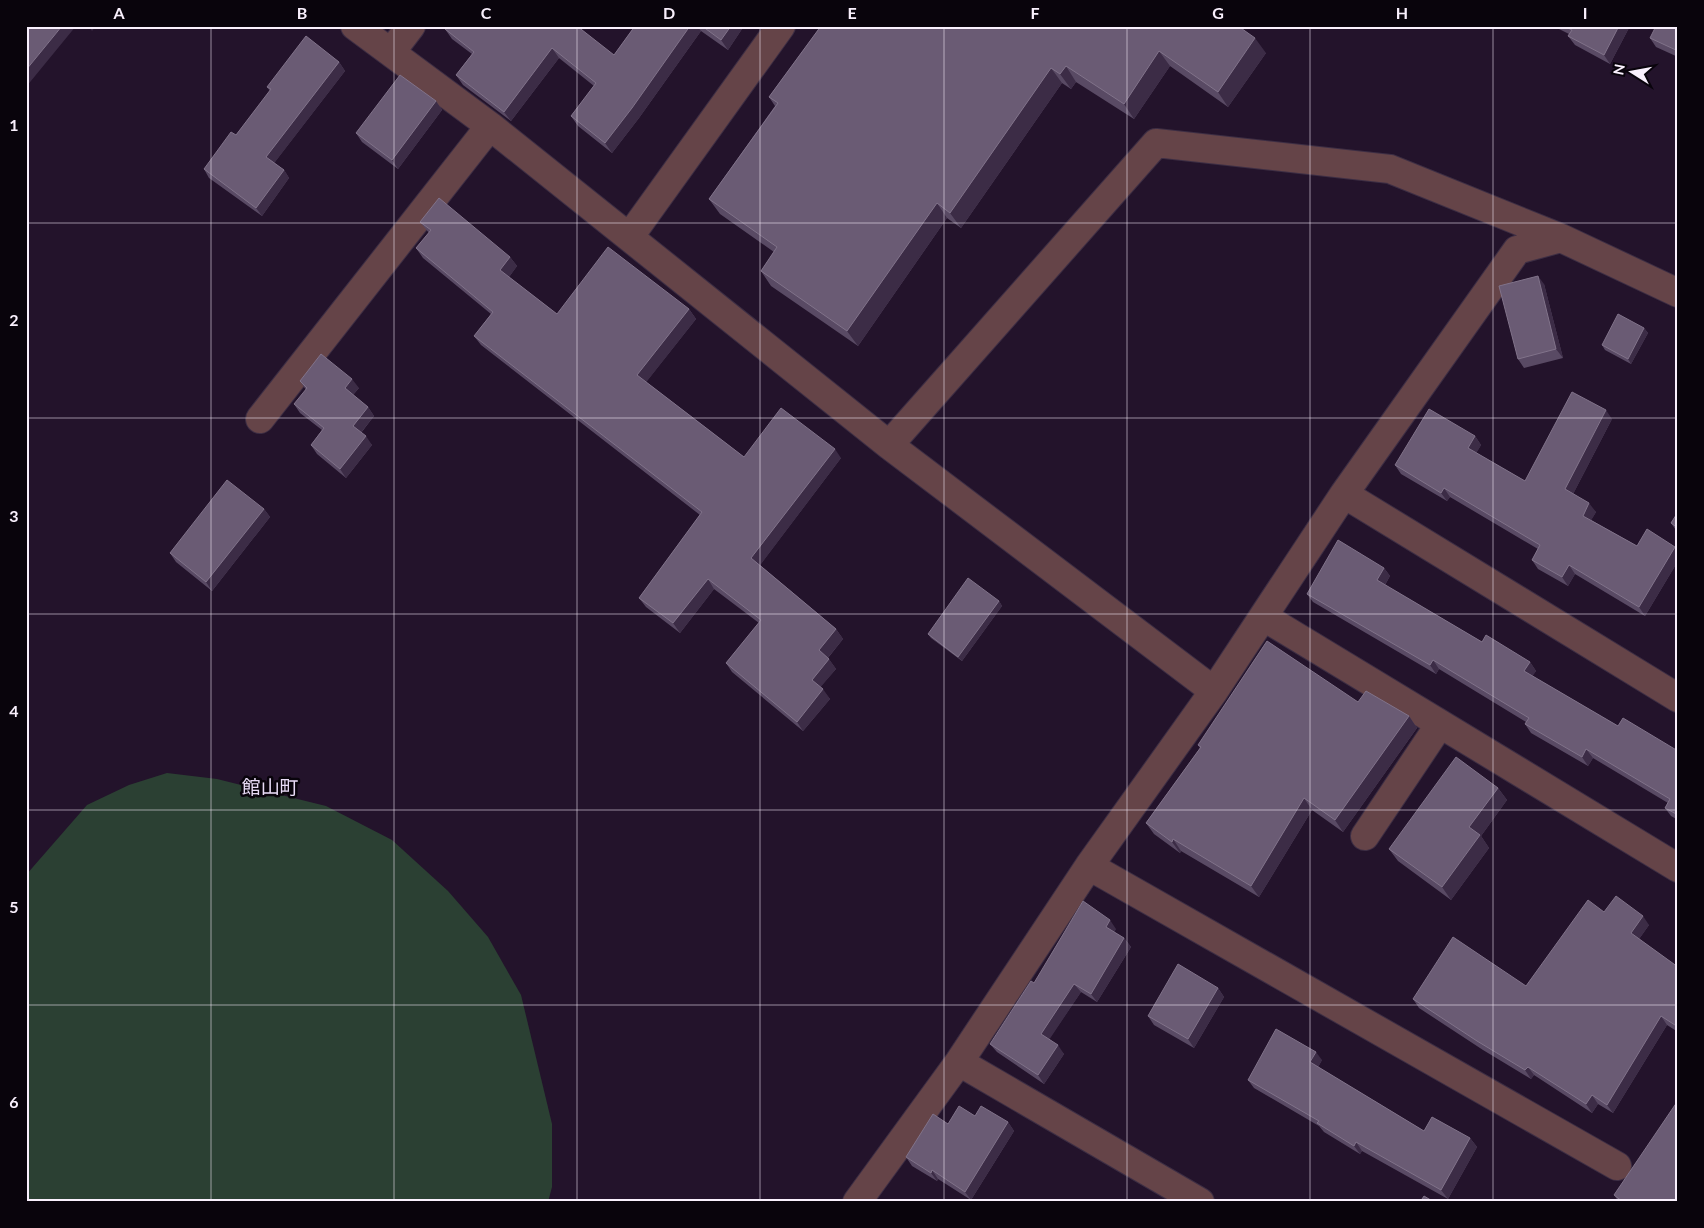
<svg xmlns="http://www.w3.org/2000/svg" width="1704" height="1228" font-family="Lato,'Noto Sans JP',sans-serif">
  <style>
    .pitch { fill: #2b4033 }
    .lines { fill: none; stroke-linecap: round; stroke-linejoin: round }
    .minor-casing { stroke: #3d2e44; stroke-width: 30 }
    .minor { stroke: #654448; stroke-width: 28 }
    .wall { fill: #594a64 }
    .shaded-wall { fill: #3c2c46 }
    .building { fill: #6a5b74; stroke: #81738a }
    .grid { fill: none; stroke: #f9f0fd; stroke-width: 1; stroke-opacity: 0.55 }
    .labels { text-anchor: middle; stroke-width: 5; stroke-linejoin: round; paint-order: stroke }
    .neighbourhood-label { font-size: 19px; fill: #e8dbf6; stroke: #09040c }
    .neatline { fill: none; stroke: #f9f0fd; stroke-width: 2 }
    .grid-label { font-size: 16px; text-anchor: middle; font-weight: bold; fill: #f9f0fd }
  </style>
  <rect width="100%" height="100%" fill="#23132b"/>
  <path class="pitch" d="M 167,773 L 217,779 L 326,806 L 392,840 L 448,891 L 488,937 L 521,995 L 552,1124 L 552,1187 L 548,1202 L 26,1202 L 26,875 L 87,805 L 129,785 Z"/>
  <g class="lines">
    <defs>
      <path id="minor" d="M 355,26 L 490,126 L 889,445 L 1214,691
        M 391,52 L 411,26
        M 630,236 L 781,26
        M 260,419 L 490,126
        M 889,445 L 1156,143 L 1390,169 L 1561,238
        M 1344,494 L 1678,698
        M 1264,617 L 1678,868
        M 1365,836 L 1440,724
        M 1089,866 L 1617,1166
        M 959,1062 L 1200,1202
        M 857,1202 L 959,1062 L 1089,866 L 1214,691 L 1344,494 L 1517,250 L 1561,238 L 1678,293"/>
    </defs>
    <use href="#minor" class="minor-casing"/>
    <use href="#minor" class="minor"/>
  </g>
  <path class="wall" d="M 635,26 L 744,26 L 728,50 L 701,31 L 639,118 L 612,153 L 578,126 L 571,116 L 594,86 L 559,58 L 511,121 L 463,85 L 456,75 L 472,54 L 452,39 L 445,29 L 614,55 Z
    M 821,26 L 1266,53 L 1228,107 L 1170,66 L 1134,119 L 1076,82 L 1071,89 L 1062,83 L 961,228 L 947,218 L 858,346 L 771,286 L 761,271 L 774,252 L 720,214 L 709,199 L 775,106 L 769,97 Z
    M 1553,26 L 1630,26 L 1610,64 L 1575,45 L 1568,36 L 1569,34 Z
    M 1678,26 L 1678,57 L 1656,47 L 1650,38 Z
    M 339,62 L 345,71 L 274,163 L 284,170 L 289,178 L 262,216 L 209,178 L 204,169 L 236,135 L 270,91 L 267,87 Z
    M 436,101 L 442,110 L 398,169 L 362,142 L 356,133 Z
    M 420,222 L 510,257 L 517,266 L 509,277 L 557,314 L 689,309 L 696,319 L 646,382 L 744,457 L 841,458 L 760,565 L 836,629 L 843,639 L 828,658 L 836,669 L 820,687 L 830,699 L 803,731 L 732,672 L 726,663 L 759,623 L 714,589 L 680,633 L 646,607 L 639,598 L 700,515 L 481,345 L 474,336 L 491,314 L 423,258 L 416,248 L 429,233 Z
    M 1544,284 L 1563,358 L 1524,368 L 1518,359 Z
    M 1644,328 L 1648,333 L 1631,364 L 1605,350 L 1602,345 Z
    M 300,381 L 359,388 L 353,395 L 368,407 L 374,416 L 361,433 L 372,445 L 346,478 L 317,454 L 311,445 L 322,430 L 300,413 L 294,404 L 306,390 Z
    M 1612,419 L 1573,494 L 1596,512 L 1591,520 L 1637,546 L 1678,551 L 1678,561 L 1645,616 L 1575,574 L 1568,586 L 1538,569 L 1532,560 L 1538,549 L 1450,497 L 1447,501 L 1401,474 L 1395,465 L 1475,436 L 1481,445 L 1476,453 L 1525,481 Z
    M 264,509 L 270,517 L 212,591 L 176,562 L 170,553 Z
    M 1678,512 L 1678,533 L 1671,523 Z
    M 1384,568 L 1390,576 L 1385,585 L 1482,642 L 1530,662 L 1536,671 L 1532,676 L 1618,726 L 1678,751 L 1678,820 L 1671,816 L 1665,808 L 1668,803 L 1593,758 L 1588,766 L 1531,733 L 1525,724 L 1526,722 L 1439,669 L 1436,674 L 1313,602 L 1307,594 Z
    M 999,601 L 1002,606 L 962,661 L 931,638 L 928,634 Z
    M 1358,702 L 1409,716 L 1417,728 L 1343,832 L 1312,810 L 1259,897 L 1181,851 L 1180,853 L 1154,834 L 1146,823 L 1200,748 L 1198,745 Z
    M 1498,788 L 1507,800 L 1481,836 L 1489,848 L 1451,900 L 1398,861 L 1389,849 Z
    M 1604,912 L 1649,925 L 1639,939 L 1678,967 L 1678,1032 L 1667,1025 L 1613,1113 L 1598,1104 L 1592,1113 L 1534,1075 L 1531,1079 L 1483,1050 L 1419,1008 L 1413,999 L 1526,986 Z
    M 1116,929 L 1114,932 L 1124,938 L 1131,947 L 1097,1002 L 1081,992 L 1049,1039 L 1064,1054 L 1044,1084 L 997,1052 L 990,1044 L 1034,983 Z
    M 1218,988 L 1224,997 L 1194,1048 L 1154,1025 L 1148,1016 Z
    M 1322,1060 L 1318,1067 L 1424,1131 L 1470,1138 L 1477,1147 L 1448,1199 L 1362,1151 L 1360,1154 L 1324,1132 L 1319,1126 L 1254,1088 L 1248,1080 Z
    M 975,1116 L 1008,1122 L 1014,1131 L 971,1200 L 938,1179 L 937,1181 L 912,1166 L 906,1157 L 948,1124 Z
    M 1614,1195 L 1678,1202 L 1619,1202 Z"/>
  <path class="shaded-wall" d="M 62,26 L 76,26 L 26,87 L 26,70 Z
    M 89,26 L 96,26 L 92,31 Z
    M 690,26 L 697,26 L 701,31 L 639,118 L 612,153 L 605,143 Z
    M 731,26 L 744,26 L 728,50 L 721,40 Z
    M 1619,26 L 1630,26 L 1610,64 L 1604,55 Z
    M 1255,38 L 1266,53 L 1228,107 L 1218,92 Z
    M 552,48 L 559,58 L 511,121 L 504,112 Z
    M 1159,51 L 1170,66 L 1134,119 L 1124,104 Z
    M 339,62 L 345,71 L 272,166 L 266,157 Z
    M 1066,66 L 1076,82 L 1071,89 L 1060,74 Z
    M 1051,68 L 1062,83 L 961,228 L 950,213 Z
    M 436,101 L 442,110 L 398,169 L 392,160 Z
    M 284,170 L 289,178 L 262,216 L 256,208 Z
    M 937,203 L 947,218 L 858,346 L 847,331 Z
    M 510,257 L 517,266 L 507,280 L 500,270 Z
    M 1538,276 L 1544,284 L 1563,358 L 1556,349 Z
    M 689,309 L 696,319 L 644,385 L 637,375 Z
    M 1644,328 L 1648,333 L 1631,364 L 1628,359 Z
    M 352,379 L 359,388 L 351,397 L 345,388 Z
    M 368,407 L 374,416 L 359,435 L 353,426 Z
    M 1606,410 L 1612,419 L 1571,498 L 1565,489 Z
    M 366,436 L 372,445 L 346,478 L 340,469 Z
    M 1475,436 L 1481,445 L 1474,457 L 1468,448 Z
    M 835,449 L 841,458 L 758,568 L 751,558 Z
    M 1444,488 L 1450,497 L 1447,501 L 1441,493 Z
    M 1589,503 L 1596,512 L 1589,524 L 1583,516 Z
    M 264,509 L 270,517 L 212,591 L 206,582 Z
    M 1675,547 L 1678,551 L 1678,561 L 1645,616 L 1639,607 Z
    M 1569,565 L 1575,574 L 1568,586 L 1562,577 Z
    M 1384,568 L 1390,576 L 1383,588 L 1377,580 Z
    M 708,579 L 714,589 L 680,633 L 673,623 Z
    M 999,601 L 1002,606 L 962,661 L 958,657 Z
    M 836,629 L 843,639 L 826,660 L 819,650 Z
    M 829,659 L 836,669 L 819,689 L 812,680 Z
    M 1433,660 L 1439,669 L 1436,674 L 1430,665 Z
    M 1530,662 L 1536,671 L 1530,680 L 1524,671 Z
    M 823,689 L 830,699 L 803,731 L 797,722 Z
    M 1409,716 L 1417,728 L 1343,832 L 1335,820 Z
    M 1586,749 L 1593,758 L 1588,766 L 1582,757 Z
    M 1498,788 L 1507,800 L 1481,836 L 1489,848 L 1451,900 L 1442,887 L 1469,827 Z
    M 1304,798 L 1312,810 L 1259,897 L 1251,886 Z
    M 1173,839 L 1181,851 L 1180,853 L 1172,842 Z
    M 1643,916 L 1649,925 L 1637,942 L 1631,933 Z
    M 1110,920 L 1116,929 L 1112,936 L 1106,927 Z
    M 1124,938 L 1131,947 L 1097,1002 L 1091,994 Z
    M 1074,984 L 1081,992 L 1047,1043 L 1041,1034 Z
    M 1218,988 L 1224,997 L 1194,1048 L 1188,1039 Z
    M 1661,1016 L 1667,1025 L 1613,1113 L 1607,1105 Z
    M 1058,1045 L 1064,1054 L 1044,1084 L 1038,1075 Z
    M 1316,1052 L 1322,1060 L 1316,1071 L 1310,1062 Z
    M 1528,1067 L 1534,1075 L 1531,1079 L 1525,1070 Z
    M 1592,1095 L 1598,1104 L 1592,1113 L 1586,1104 Z
    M 1008,1122 L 1014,1131 L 971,1200 L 965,1192 Z
    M 1470,1138 L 1477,1147 L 1448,1199 L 1441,1190 Z
    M 1356,1142 L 1362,1151 L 1360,1154 L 1354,1146 Z
    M 932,1170 L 938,1179 L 937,1181 L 931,1173 Z"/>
  <path class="building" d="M 26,26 L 62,26 L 26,70 Z
    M 446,26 L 577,26 L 614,55 L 635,26 L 690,26 L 632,108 L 605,143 L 571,116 L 596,83 L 552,48 L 504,112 L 456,75 L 474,52 L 445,29 Z
    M 702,26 L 731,26 L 721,40 Z
    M 821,26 L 1238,26 L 1255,38 L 1218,92 L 1159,51 L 1124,104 L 1066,66 L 1060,74 L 1051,68 L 950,213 L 937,203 L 847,331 L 761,271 L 777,247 L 709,199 L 778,103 L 769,97 Z
    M 1564,26 L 1619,26 L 1604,55 L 1568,36 L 1572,30 Z
    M 1656,26 L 1678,26 L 1678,51 L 1650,38 Z
    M 306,36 L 339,62 L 266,157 L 284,170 L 256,208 L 204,169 L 231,132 L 236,135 L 271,89 L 267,87 Z
    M 400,75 L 436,101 L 392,160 L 356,133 Z
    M 439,198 L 510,257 L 500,270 L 557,314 L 608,247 L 689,309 L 637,375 L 744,457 L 781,408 L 835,449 L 751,558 L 836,629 L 819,650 L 829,659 L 812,680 L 823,689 L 797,722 L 726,663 L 761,620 L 708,579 L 673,623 L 639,598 L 702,512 L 474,336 L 493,312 L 416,248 L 431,230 L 420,222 Z
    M 1538,276 L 1556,349 L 1518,359 L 1499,286 Z
    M 1618,314 L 1644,328 L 1628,359 L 1602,345 Z
    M 321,354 L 352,379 L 345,388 L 368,407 L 353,426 L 366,436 L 340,469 L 311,445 L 324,428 L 294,404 L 307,388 L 300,381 Z
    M 1572,392 L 1606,410 L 1565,489 L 1589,503 L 1583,516 L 1637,546 L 1647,529 L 1675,547 L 1639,607 L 1569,565 L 1562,577 L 1532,560 L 1540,545 L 1444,488 L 1441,493 L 1395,465 L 1429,409 L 1475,436 L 1468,448 L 1525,481 Z
    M 227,480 L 264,509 L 206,582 L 170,553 Z
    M 1678,512 L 1678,528 L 1671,523 Z
    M 1338,540 L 1384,568 L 1377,580 L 1482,642 L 1486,635 L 1530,662 L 1524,671 L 1618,726 L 1623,718 L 1678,751 L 1678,815 L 1665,808 L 1670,799 L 1586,749 L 1582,757 L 1525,724 L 1529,718 L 1433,660 L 1430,665 L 1307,594 Z
    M 968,578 L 999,601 L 958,657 L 928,634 Z
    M 1267,641 L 1358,702 L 1366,691 L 1409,716 L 1335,820 L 1304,798 L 1251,886 L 1173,839 L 1172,842 L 1146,823 L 1201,747 L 1198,745 Z
    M 1456,757 L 1498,788 L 1469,827 L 1480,835 L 1442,887 L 1389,849 Z
    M 1616,896 L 1643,916 L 1631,933 L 1678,967 L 1678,1027 L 1661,1016 L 1607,1105 L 1592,1095 L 1586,1104 L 1528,1067 L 1525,1070 L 1477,1041 L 1413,999 L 1453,937 L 1526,986 L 1588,900 L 1604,912 Z
    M 1083,901 L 1110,920 L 1106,927 L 1124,938 L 1091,994 L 1074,984 L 1041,1034 L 1058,1045 L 1038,1075 L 990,1044 L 1031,981 L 1034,983 Z
    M 1178,964 L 1218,988 L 1188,1039 L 1148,1016 Z
    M 1276,1029 L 1316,1052 L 1310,1062 L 1424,1131 L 1432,1117 L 1470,1138 L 1441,1190 L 1356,1142 L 1354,1146 L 1317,1123 L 1319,1121 L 1248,1080 Z
    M 1677,1102 L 1678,1102 L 1678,1202 L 1623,1202 L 1614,1195 Z
    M 959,1106 L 975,1116 L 981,1106 L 1008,1122 L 965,1192 L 932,1170 L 931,1173 L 906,1157 L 933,1114 L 948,1124 Z
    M 1424,1196 L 1434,1202 L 1420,1202 Z"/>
  <path class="grid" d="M 211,26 L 211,1202M 394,26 L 394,1202M 577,26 L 577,1202M 760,26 L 760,1202M 944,26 L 944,1202M 1127,26 L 1127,1202M 1310,26 L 1310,1202M 1493,26 L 1493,1202M 26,223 L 1678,223M 26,418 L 1678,418M 26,614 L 1678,614M 26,810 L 1678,810M 26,1005 L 1678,1005"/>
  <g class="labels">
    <g class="neighbourhood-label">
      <text x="270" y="794">館山町</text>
    </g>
  </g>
  <rect width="1704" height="1228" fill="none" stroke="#09040c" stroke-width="55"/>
  <g transform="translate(1632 72) rotate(281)" stroke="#09040c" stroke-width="4" paint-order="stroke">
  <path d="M0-4L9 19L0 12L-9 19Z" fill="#f9f0fd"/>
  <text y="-8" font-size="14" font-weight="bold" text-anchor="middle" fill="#f9f0fd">N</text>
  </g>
  <rect x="28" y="28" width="1648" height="1172" class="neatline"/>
  <g class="grid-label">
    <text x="119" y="19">A</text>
    <text x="302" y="19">B</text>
    <text x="486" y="19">C</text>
    <text x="669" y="19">D</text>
    <text x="852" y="19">E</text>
    <text x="1035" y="19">F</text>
    <text x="1218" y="19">G</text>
    <text x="1402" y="19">H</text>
    <text x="1585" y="19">I</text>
    <text x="14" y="131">1</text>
    <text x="14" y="326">2</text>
    <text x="14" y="522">3</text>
    <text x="14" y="717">4</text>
    <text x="14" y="913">5</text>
    <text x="14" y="1108">6</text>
  </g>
</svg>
